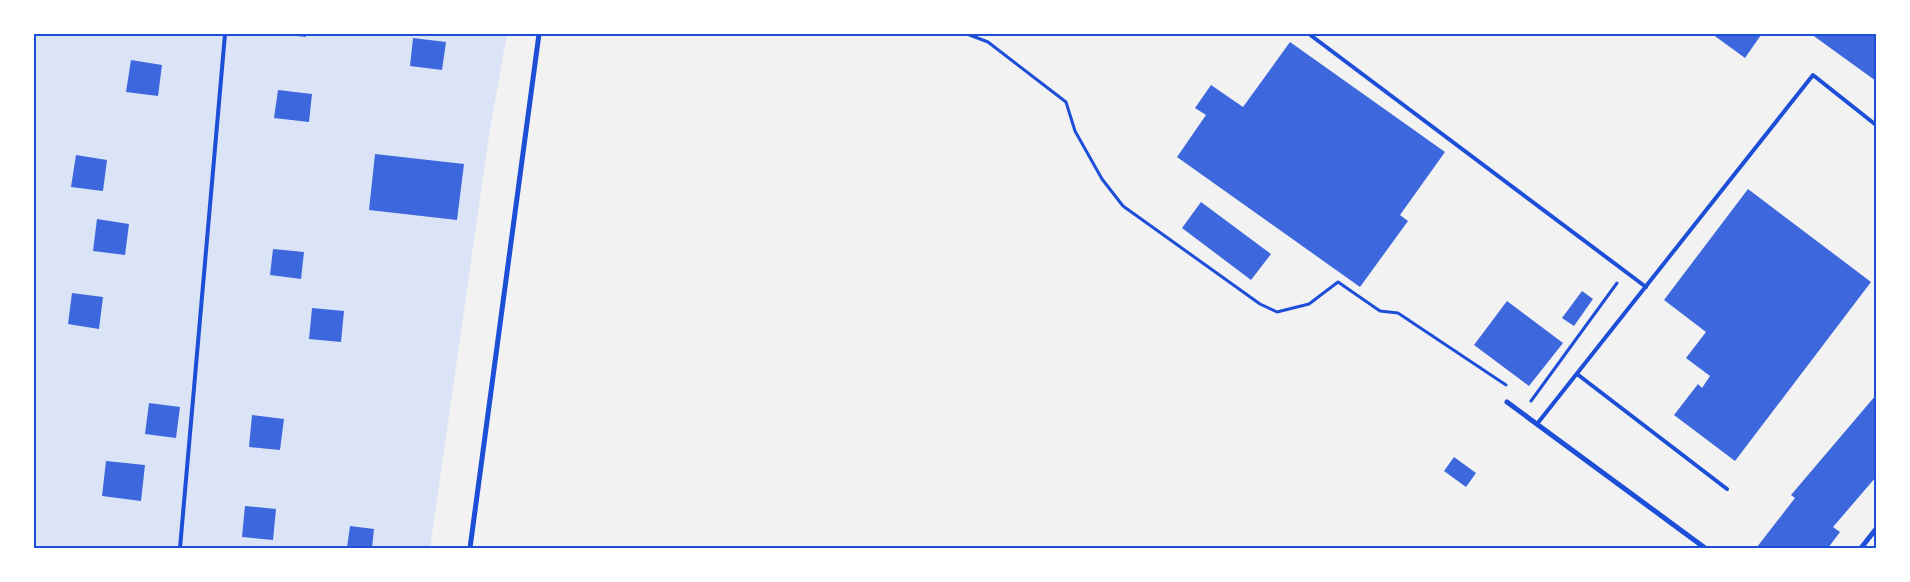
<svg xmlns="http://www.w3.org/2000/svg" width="1910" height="582" font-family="'Noto Sans',sans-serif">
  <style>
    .green { fill: #dbe4f7 }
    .building { fill: #3d67dc }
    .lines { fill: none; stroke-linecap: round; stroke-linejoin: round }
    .path { stroke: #1d4ed8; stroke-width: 3 }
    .service { stroke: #1d4ed8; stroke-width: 4 }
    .minor { stroke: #1d4ed8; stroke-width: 5 }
    .neatline { fill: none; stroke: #1d4ed8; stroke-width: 2 }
  </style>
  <rect width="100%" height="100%" fill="#f2f2f2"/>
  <path class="green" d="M 34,34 L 507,34 L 489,135 L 430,548 L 34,548 Z"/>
  <path class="building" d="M 287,34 L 306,34 L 306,37 L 287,35 Z
    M 1712,34 L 1759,34 L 1761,35 L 1745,58 Z
    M 1811,34 L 1876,34 L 1876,81 Z
    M 413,38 L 446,42 L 442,70 L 410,66 Z
    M 1290,42 L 1445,152 L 1400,215 L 1408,221 L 1360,287 L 1177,157 L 1206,115 L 1195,108 L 1211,85 L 1243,107 Z
    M 131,60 L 162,65 L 158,96 L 126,92 Z
    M 278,90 L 312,94 L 309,122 L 274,118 Z
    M 375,154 L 464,164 L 457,220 L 369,210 Z
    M 76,155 L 107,160 L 103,191 L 71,187 Z
    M 1748,189 L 1871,282 L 1735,461 L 1674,415 L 1698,384 L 1702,388 L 1710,376 L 1686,358 L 1706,332 L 1664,300 Z
    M 1201,202 L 1271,254 L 1251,280 L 1182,228 Z
    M 97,219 L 129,224 L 125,255 L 93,251 Z
    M 273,249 L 304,252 L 301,279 L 270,275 Z
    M 1582,291 L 1593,299 L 1574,326 L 1562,318 Z
    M 72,293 L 103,297 L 99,329 L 68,324 Z
    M 1507,301 L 1563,343 L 1529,386 L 1474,345 Z
    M 312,308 L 344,311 L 341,342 L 309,339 Z
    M 1876,395 L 1876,477 L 1833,527 L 1840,532 L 1828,548 L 1759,548 L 1757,547 L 1795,498 L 1791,495 Z
    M 149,403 L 180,407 L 176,438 L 145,434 Z
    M 252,415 L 284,419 L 280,450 L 249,447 Z
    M 1454,457 L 1476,473 L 1466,487 L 1444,471 Z
    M 106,461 L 145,465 L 141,501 L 102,496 Z
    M 245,506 L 276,509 L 273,540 L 242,537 Z
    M 350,526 L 374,529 L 372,548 L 347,548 Z"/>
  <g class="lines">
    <path class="path" d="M 967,34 L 988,42 L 1066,102 L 1075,131 L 1102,179 L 1123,206 L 1260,304 L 1277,312 L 1309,304 L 1338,282 L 1380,311 L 1398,313 L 1506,385
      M 1531,401 L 1617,283"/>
    <path class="service" d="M 1309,34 L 1646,287
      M 1577,374 L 1727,489
      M 1537,424 L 1813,75 L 1876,125
      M 180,548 L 225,34"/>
    <path class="minor" d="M 1507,402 L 1705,548
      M 470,548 L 539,34
      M 1861,548 L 1876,529"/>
  </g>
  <rect width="1910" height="582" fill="none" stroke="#ffffff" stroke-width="70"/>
  <rect x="35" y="35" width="1840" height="512" class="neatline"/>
</svg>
